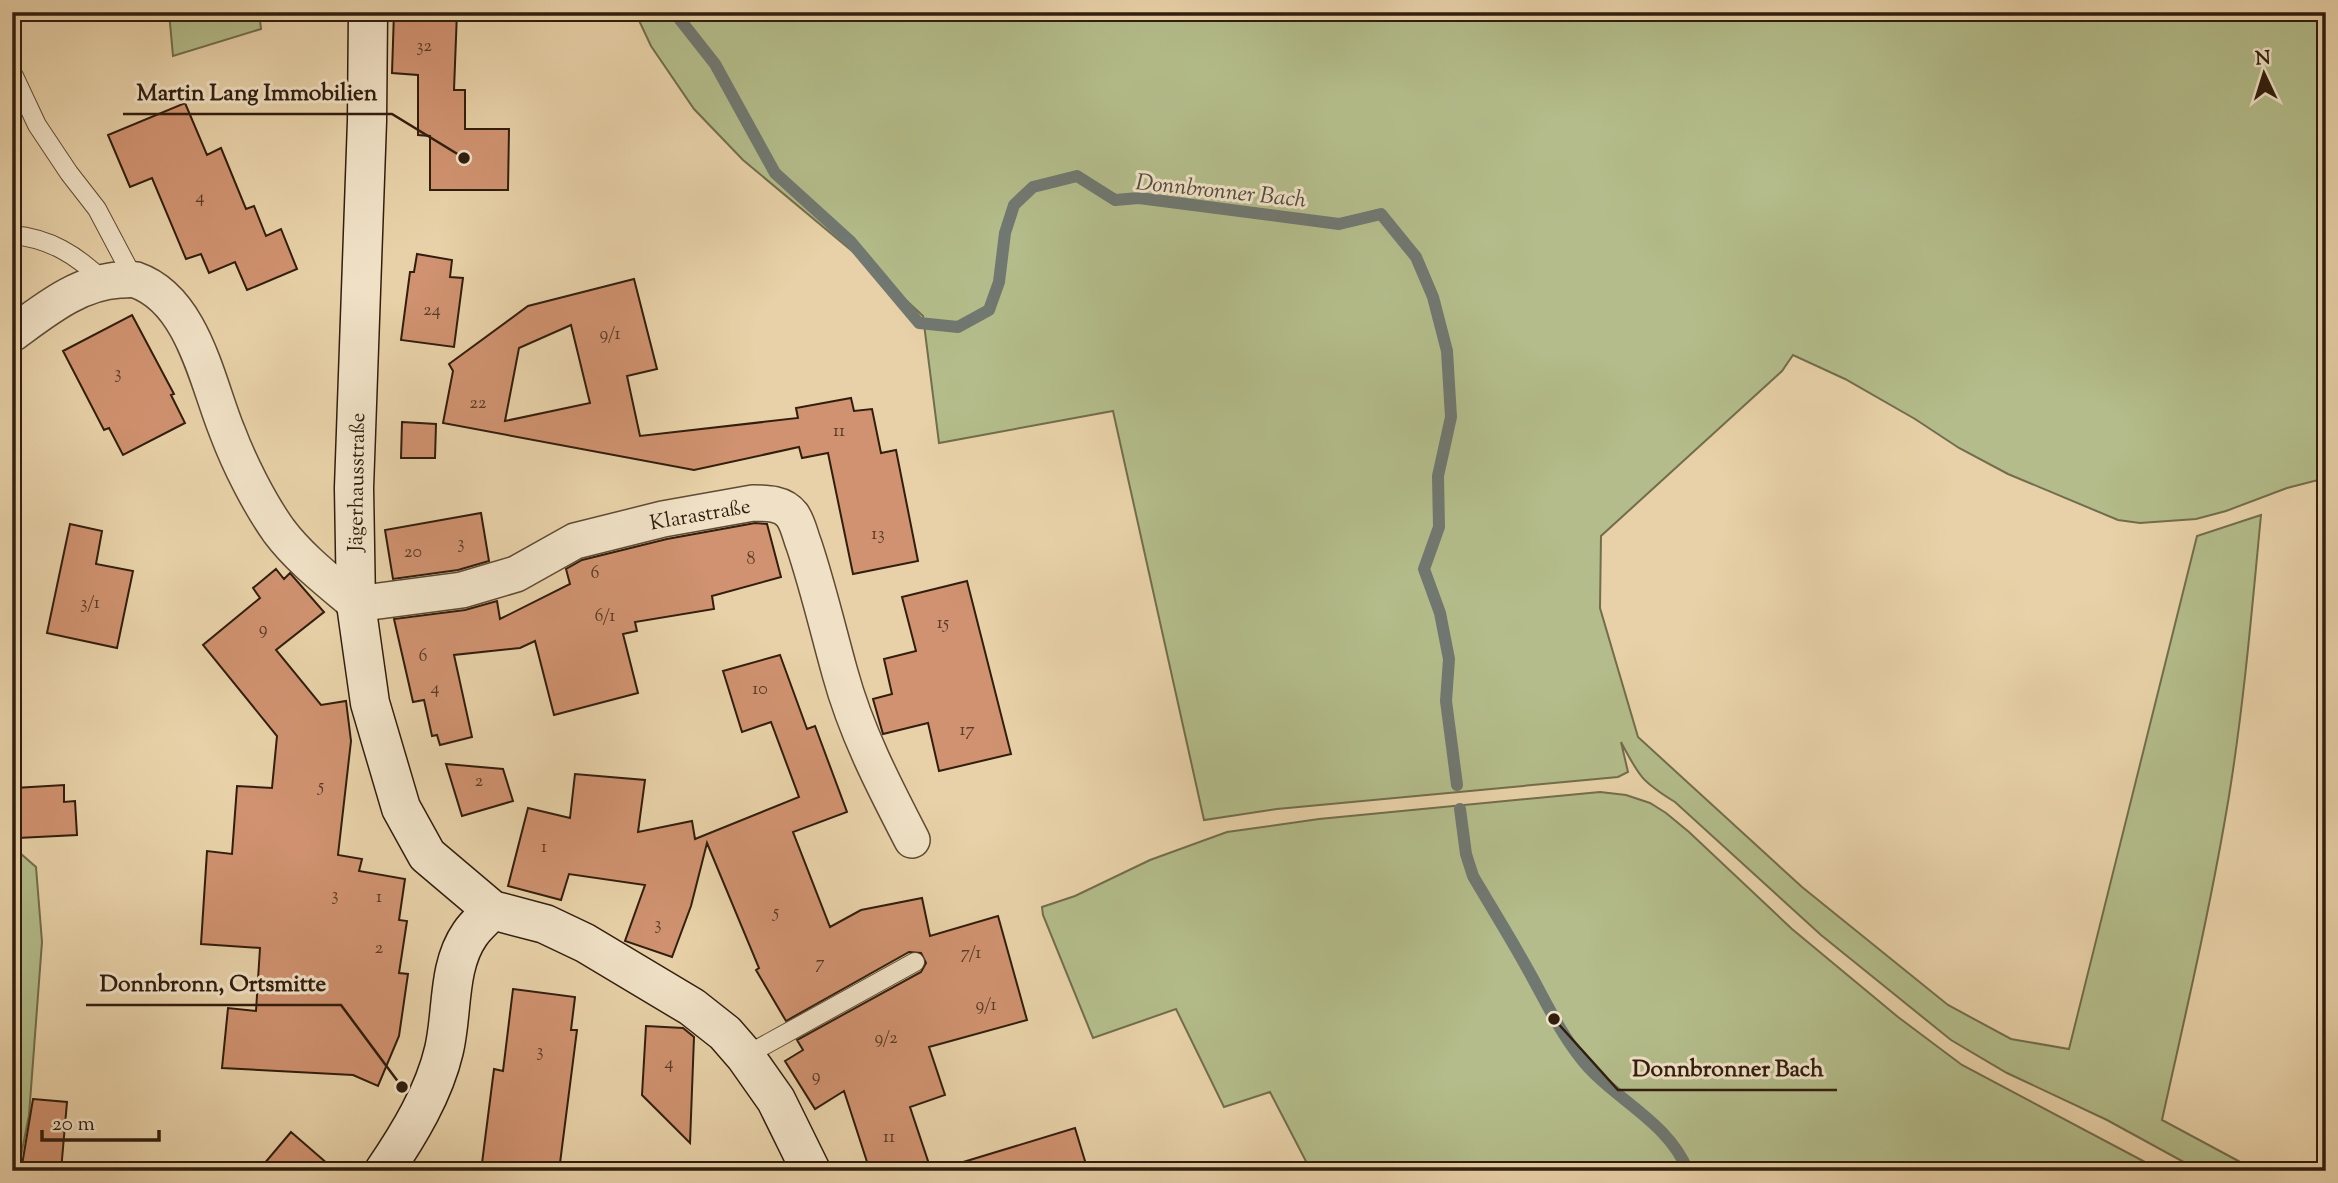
<svg xmlns="http://www.w3.org/2000/svg" width="2338" height="1183" font-family="'Sorts Mill Goudy',serif">
  <style>
    .green { fill: #b3bc8a; stroke: #726d4c; stroke-width: 2 }
    .lines { fill: none; stroke-linecap: round; stroke-linejoin: round }
    .stream { stroke: #717871; stroke-width: 12 }
    .building { fill: #d09270; stroke: #311e0e; stroke-width: 2; fill-rule: evenodd }
    .lane-casing { stroke: #5f4b34; stroke-width: 20 }
    .street-casing { stroke: #5f4b34; stroke-width: 38 }
    .secondary-casing { stroke: #311e0e; stroke-width: 41 }
    .lane { stroke: #f0e1c6; stroke-width: 18 }
    .street { stroke: #f0e1c6; stroke-width: 35 }
    .secondary { stroke: #f0e1c6; stroke-width: 38 }
    .labels { text-anchor: middle; stroke-width: 6; stroke-linejoin: round; paint-order: stroke }
    .number-label { font-size: 18px; fill: #593b26 }
    .street-label { font-size: 21px; fill: #311e0e; stroke: #f0e1c6 }
    .water-label { font-size: 23px; font-style: italic; fill: #514b40; stroke: #f0e1c6 }
    .leader { fill: none; stroke: #311e0e; stroke-width: 2.5 }
    .callout-dot { fill: #311e0e; stroke: #f0e1c6; stroke-width: 2.5 }
    .callout-label { font-size: 23px; text-anchor: middle; font-weight: bold; fill: #311e0e; stroke: #f0e1c6; stroke-width: 6; stroke-linejoin: round; paint-order: stroke }
  </style>
  <rect width="100%" height="100%" fill="#e8d1a8"/>
  <filter id="stains"><feTurbulence type="fractalNoise" baseFrequency=".00286" numOctaves="4"/><feColorMatrix values="0 0 0 0 .2 0 0 0 0 .09 0 0 0 0 .02 0 0 0 .5 -.17"/></filter>
  <radialGradient id="worn" r=".72"><stop offset=".6" stop-color="#630" stop-opacity="0"/><stop offset="1" stop-color="#630" stop-opacity=".3"/></radialGradient>
  <path class="green" d="M 169,12 L 259,12 L 261,29 L 173,56 Z
    M 635,12 L 2326,12 L 2326,478 L 2287,488 L 2226,511 L 2196,519 L 2140,523 L 2118,520 L 2008,474 L 1959,448 L 1915,419 L 1845,379 L 1793,355 L 1782,371 L 1601,536 L 1600,608 L 1638,737 L 1802,887 L 1948,1005 L 2011,1039 L 2069,1049 L 2197,536 L 2261,515 C 2252,609 2244,703 2229,796 C 2211,905 2186,1012 2162,1120 L 2257,1171 L 2200,1171 L 2107,1120 L 2007,1073 L 1951,1040 L 1821,935 L 1675,802 C 1641,781 1639,776 1621,742 L 1628,772 L 1618,777 L 1277,809 L 1204,820 L 1113,411 L 939,443 L 923,316 L 864,261 L 743,160 L 694,109 L 651,46 Z
    M 1600,792 L 1626,795 L 1650,803 L 1666,813 L 1689,832 L 1792,929 L 1898,1017 L 1962,1065 L 2162,1171 L 1311,1171 L 1270,1092 L 1224,1107 L 1176,1009 L 1093,1038 L 1043,915 L 1042,907 L 1075,896 L 1150,860 L 1227,832 L 1319,819 Z
    M 12,846 L 36,867 L 42,942 L 29,1115 L 18,1171 L 12,1171 Z"/>
  <g class="lines">
    <path class="stream" d="M 674,12 L 715,64 L 775,173 L 851,242 L 919,323 L 958,327 L 989,310 L 999,282 L 1005,233 L 1014,205 L 1033,187 L 1077,176 L 1115,200 L 1139,198 L 1339,224 L 1381,214 L 1416,257 L 1433,297 L 1447,351 L 1451,417 L 1438,476 L 1439,527 L 1424,569 L 1440,613 L 1449,659 L 1446,701 L 1457,785
      M 1460,809 L 1466,854 L 1473,876 C 1491,907 1510,937 1527,968 C 1544,998 1558,1029 1579,1056 C 1611,1099 1667,1119 1688,1171"/>
  </g>
  <path class="building" d="M 394,12 L 457,12 L 454,90 L 465,90 L 465,129 L 509,129 L 508,190 L 430,190 L 430,136 L 418,135 L 418,75 L 392,73 Z
    M 185,103 L 207,155 L 221,148 L 246,209 L 254,206 L 266,236 L 281,229 L 297,269 L 247,290 L 235,262 L 209,273 L 201,254 L 186,259 L 152,178 L 130,187 L 108,135 Z
    M 417,254 L 452,260 L 450,277 L 463,278 L 454,347 L 401,340 L 410,272 L 414,272 Z
    M 634,279 L 657,369 L 627,376 L 640,436 L 798,418 L 796,408 L 851,398 L 854,411 L 872,409 L 881,453 L 896,450 L 918,561 L 853,574 L 828,453 L 802,458 L 799,447 L 694,470 L 443,423 L 453,371 L 449,364 L 528,306 ZM 571,325 L 590,403 L 505,421 L 519,348 Z
    M 132,315 L 174,394 L 171,395 L 185,423 L 123,455 L 109,428 L 104,430 L 63,351 Z
    M 402,422 L 436,424 L 435,458 L 401,458 Z
    M 481,513 L 489,561 L 458,570 L 393,579 L 385,530 Z
    M 755,523 L 767,524 L 781,577 L 712,596 L 714,609 L 635,622 L 637,631 L 623,634 L 638,693 L 554,715 L 535,641 L 520,648 L 454,655 L 472,737 L 440,745 L 437,735 L 432,736 L 424,700 L 413,702 L 394,619 L 465,610 L 497,601 L 500,619 L 570,584 L 566,569 L 582,560 L 667,539 Z
    M 70,524 L 102,531 L 96,564 L 133,571 L 117,648 L 47,633 Z
    M 276,569 L 284,579 L 290,573 L 324,612 L 276,650 L 321,705 L 346,701 L 351,741 L 338,855 L 362,859 L 359,871 L 405,879 L 399,920 L 407,921 L 399,973 L 408,974 L 399,1036 L 378,1086 L 353,1075 L 222,1068 L 228,1008 L 256,1011 L 260,948 L 201,944 L 207,851 L 232,854 L 237,786 L 272,788 L 277,736 L 203,645 L 260,598 L 253,588 Z
    M 967,581 L 1011,754 L 939,771 L 928,723 L 883,734 L 873,699 L 892,694 L 884,659 L 916,651 L 902,597 Z
    M 780,655 L 807,729 L 815,726 L 847,812 L 793,832 L 830,927 L 861,910 L 922,898 L 930,936 L 998,916 L 1027,1020 L 929,1047 L 945,1095 L 910,1107 L 929,1164 L 910,1171 L 870,1171 L 844,1091 L 815,1109 L 785,1061 L 803,1050 L 797,1040 L 921,972 L 926,963 L 921,953 L 909,952 L 786,1021 L 756,970 L 759,968 L 707,843 L 691,906 L 672,957 L 625,941 L 645,885 L 569,874 L 561,900 L 508,886 L 528,808 L 570,818 L 575,774 L 645,780 L 638,832 L 692,821 L 695,839 L 799,797 L 771,722 L 742,732 L 723,671 Z
    M 446,764 L 503,769 L 513,801 L 462,816 Z
    M 64,785 L 64,802 L 75,801 L 77,835 L 18,838 L 15,788 Z
    M 513,989 L 575,997 L 571,1030 L 577,1030 L 559,1171 L 481,1171 L 494,1069 L 503,1071 Z
    M 646,1026 L 683,1028 L 694,1037 L 690,1143 L 642,1095 Z
    M 33,1099 L 67,1102 L 61,1171 L 21,1171 Z
    M 1075,1128 L 1088,1171 L 962,1171 L 960,1163 Z
    M 291,1132 L 336,1171 L 258,1171 Z"/>
  <g class="lines">
    <defs>
      <path id="lane" d="M 14,76 L 37,125 L 69,173 L 97,209 L 134,279
        M 12,235 C 49,238 77,255 103,281
        M 745,1056 L 915,962"/>
      <path id="street" d="M 12,334 C 45,310 79,282 120,280 C 126,280 131,279 136,280 C 193,300 207,382 227,431 C 239,463 259,503 279,531 C 300,559 329,581 356,604 L 462,590 L 516,574 L 575,541 L 663,519 L 753,503 C 767,503 783,503 792,515 C 798,523 800,535 804,545 C 818,587 828,630 840,673 C 856,732 884,786 912,840"/>
      <path id="secondary" d="M 368,12 L 367,121 L 354,488 L 356,604 L 370,703 L 401,808 L 427,855 L 492,910 L 545,924 L 585,943 L 692,1007 L 725,1033 L 745,1056 L 776,1100 L 811,1171
        M 384,1171 C 409,1134 434,1093 444,1050 C 453,1012 447,967 470,934 C 476,925 485,918 492,910"/>
    </defs>
    <use href="#lane" class="lane-casing"/>
    <use href="#street" class="street-casing"/>
    <use href="#secondary" class="secondary-casing"/>
    <use href="#lane" class="lane"/>
    <use href="#street" class="street"/>
    <use href="#secondary" class="secondary"/>
  </g>
  <g class="labels">
    <g class="number-label">
      <text x="424" y="51">32</text>
      <text x="200" y="202">4</text>
      <text x="432" y="315">24</text>
      <text x="610" y="339">9/1</text>
      <text x="118" y="378">3</text>
      <text x="478" y="408">22</text>
      <text x="839" y="436">11</text>
      <text x="878" y="539">13</text>
      <text x="461" y="548">3</text>
      <text x="413" y="557">20</text>
      <text x="751" y="564">8</text>
      <text x="595" y="578">6</text>
      <text x="90" y="608">3/1</text>
      <text x="605" y="621">6/1</text>
      <text x="943" y="628">15</text>
      <text x="263" y="634">9</text>
      <text x="423" y="661">6</text>
      <text x="435" y="693">4</text>
      <text x="760" y="694">10</text>
      <text x="967" y="735">17</text>
      <text x="479" y="786">2</text>
      <text x="321" y="791">5</text>
      <text x="544" y="852">1</text>
      <text x="335" y="900">3</text>
      <text x="379" y="902">1</text>
      <text x="776" y="917">5</text>
      <text x="658" y="929">3</text>
      <text x="379" y="953">2</text>
      <text x="971" y="958">7/1</text>
      <text x="820" y="968">7</text>
      <text x="986" y="1010">9/1</text>
      <text x="886" y="1043">9/2</text>
      <text x="540" y="1056">3</text>
      <text x="669" y="1068">4</text>
      <text x="816" y="1081">9</text>
      <text x="889" y="1142">11</text>
    </g>
    <g class="street-label">
      <text transform="translate(356 482) rotate(-89)" y="7">Jägerhausstraße</text>
      <text transform="translate(700 514) rotate(-10)" y="7">Klarastraße</text>
    </g>
    <g class="water-label">
      <text transform="translate(1221 190) rotate(6)" y="8">Donnbronner Bach</text>
    </g>
  </g>
  <path class="leader" d="M464 158L392 114H123M402 1087L341 1005H86M1554 1019L1618 1090H1837"/>
  <g class="callout-dot">
    <circle cx="464" cy="158" r="7"/>
    <circle cx="402" cy="1087" r="7"/>
    <circle cx="1554" cy="1019" r="7"/>
  </g>
  <g class="callout-label">
    <text x="257" y="100">Martin Lang Immobilien</text>
    <text x="213" y="991">Donnbronn, Ortsmitte</text>
    <text x="1728" y="1076">Donnbronner Bach</text>
  </g>
  <rect width="2338" height="1183" fill="none" stroke="#e8d1a8" stroke-width="42"/>
  <rect x="14" y="14" width="2310" height="1155" fill="none" stroke="#311e0e" stroke-width="3.5"/>
  <rect x="21" y="21" width="2296" height="1141" fill="none" stroke="#311e0e" stroke-width="2"/>
  <g transform="translate(2264 74) rotate(356)" stroke="#f0e1c6" stroke-width="5" paint-order="stroke">
  <path d="M0-5L12 26L0 18L-12 26Z" fill="#311e0e"/>
  <text y="-10" font-size="19" font-weight="bold" text-anchor="middle" fill="#311e0e">N</text>
  </g>
  <path d="M42 1130v10h117v-10" fill="none" stroke="#311e0e" stroke-width="3.5"/>
  <text x="52" y="1130" font-size="21" fill="#311e0e" stroke="#f0e1c6" stroke-width="5" paint-order="stroke">20 m</text>
  <rect width="100%" height="100%" filter="url(#stains)"/>
  <rect width="100%" height="100%" fill="url(#worn)"/>
</svg>
